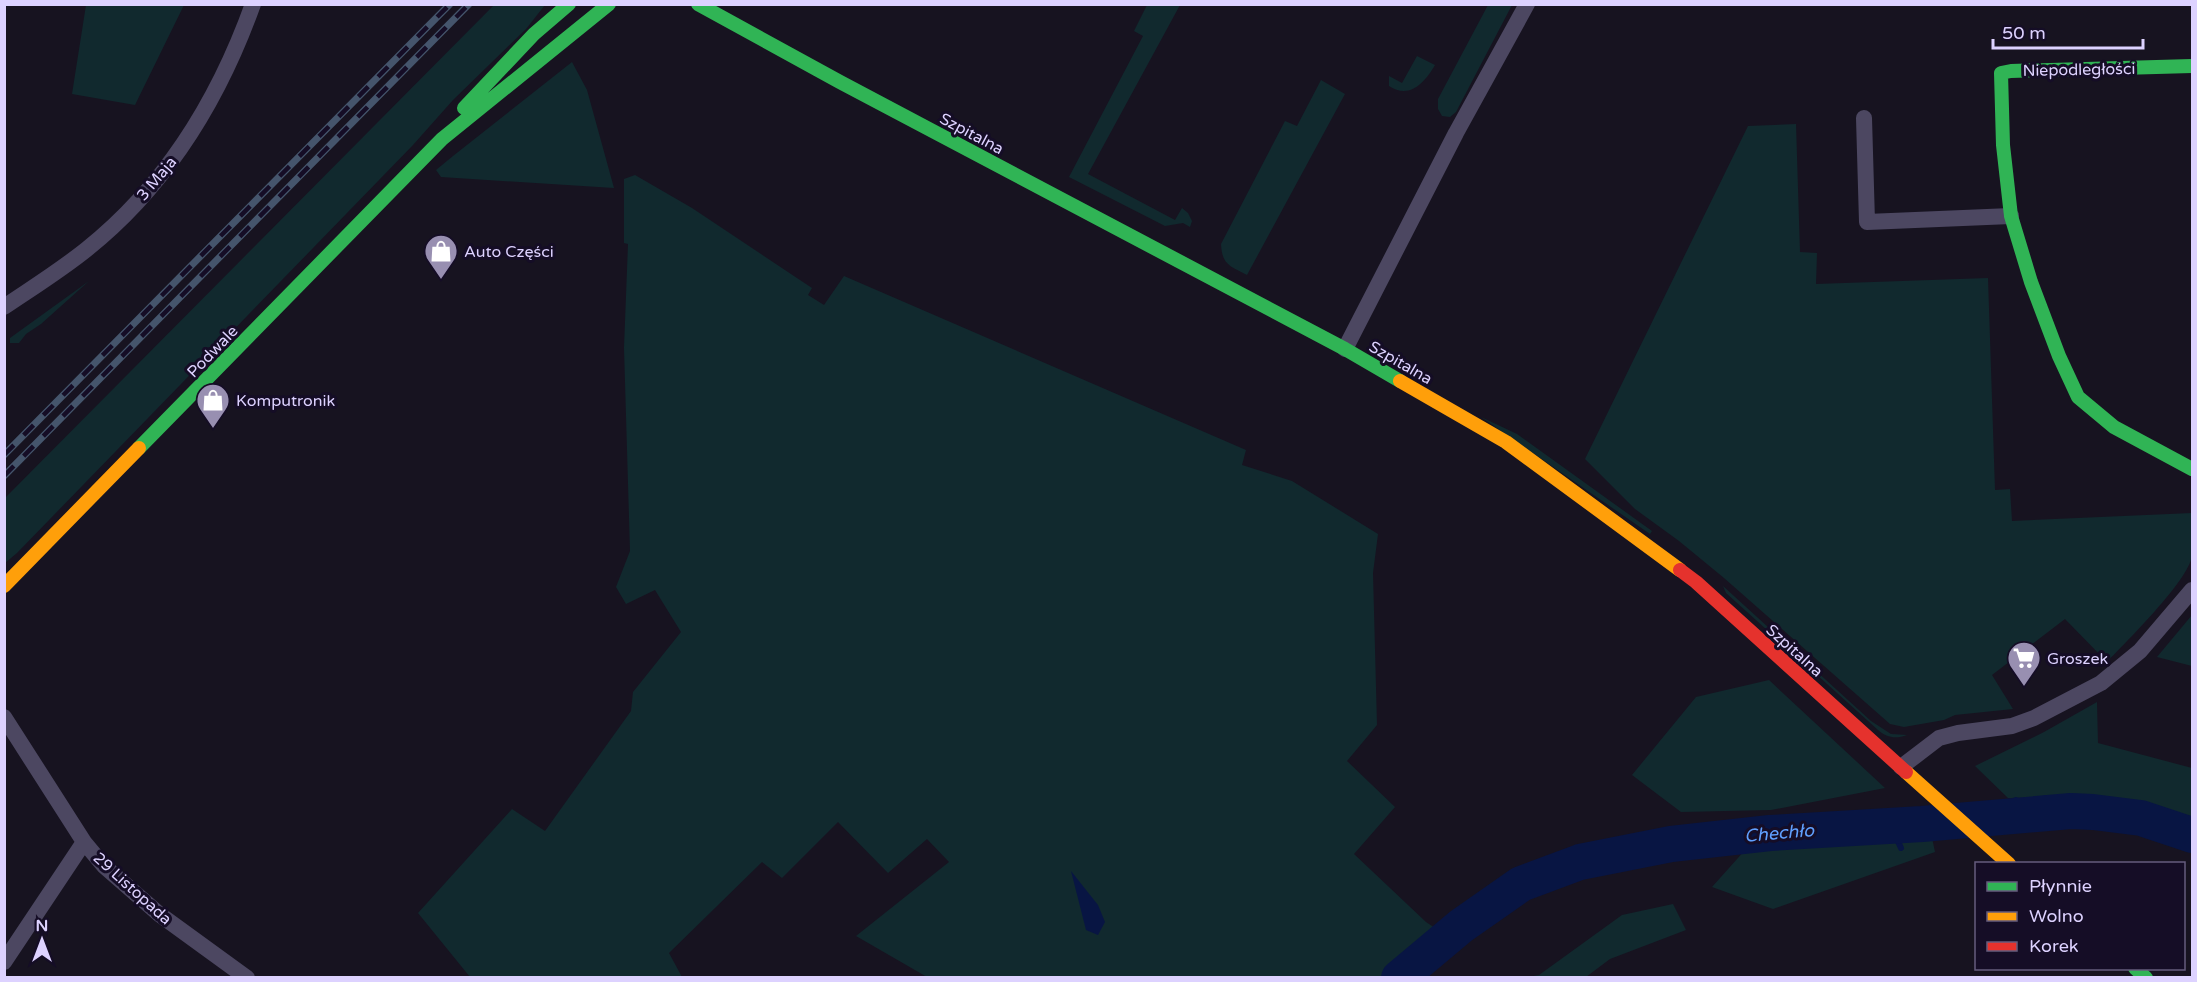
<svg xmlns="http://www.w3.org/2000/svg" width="2197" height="982" font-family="'Varela Round',sans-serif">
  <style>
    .green { fill: #11292e }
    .water { fill: #081543 }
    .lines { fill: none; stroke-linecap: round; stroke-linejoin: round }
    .stream { stroke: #081543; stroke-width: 6 }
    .river { stroke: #081543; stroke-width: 36 }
    .street { stroke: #4c4761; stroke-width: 16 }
    .fast { stroke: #30b455; stroke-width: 14 }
    .slow { stroke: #ff9f0a; stroke-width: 14 }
    .jam { stroke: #e5322d; stroke-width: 14 }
    .rail-casing { stroke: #45556c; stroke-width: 7 }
    .rail { stroke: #150d26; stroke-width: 4.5; stroke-dasharray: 14; stroke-linecap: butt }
    .labels { text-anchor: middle; stroke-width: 6; stroke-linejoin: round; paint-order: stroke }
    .street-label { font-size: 16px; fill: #ddd2ff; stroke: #150d26 }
    .poi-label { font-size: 16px; fill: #ddd2ff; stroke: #150d26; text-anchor: start }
    .water-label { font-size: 18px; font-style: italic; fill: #60a0ff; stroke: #150d26 }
  </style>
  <rect width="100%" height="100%" fill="#171320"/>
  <path class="green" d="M 86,5 L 184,5 L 135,105 L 72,94 Z
    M 494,5 L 545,5 L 526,29 L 453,100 L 413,145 L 17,553 L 5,563 L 5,498 Z
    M 1147,5 L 1180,5 L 1088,174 L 1175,220 L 1182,208 L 1188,213 L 1192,221 L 1190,227 L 1183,223 L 1165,226 L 1069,177 L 1143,36 L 1134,31 Z
    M 1488,5 L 1512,5 L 1456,112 L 1450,117 L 1442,116 L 1438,109 L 1438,99 Z
    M 1417,56 L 1435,65 C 1425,82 1410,100 1389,86 L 1389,76 L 1402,83 Z
    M 572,62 L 587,90 L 614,188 L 441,177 L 436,170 L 453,156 Z
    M 1321,80 L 1345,94 L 1247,275 C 1230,266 1222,265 1221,244 L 1285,121 L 1297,126 Z
    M 1796,124 L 1800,252 L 1817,253 L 1816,284 L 1988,278 L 1995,490 L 2010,489 L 2012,521 L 2192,513 C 2193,527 2195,543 2192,556 C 2188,581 2127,641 2107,662 L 2065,619 L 1992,675 L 2013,709 L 1955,715 L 1944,720 L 1904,727 L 1890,724 L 1724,578 L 1679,541 L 1635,509 L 1585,459 L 1748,126 Z
    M 635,175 L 692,208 L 812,288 L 808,295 L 824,305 L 844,276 L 1246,450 L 1242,465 L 1292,481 L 1378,534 L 1373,573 L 1377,725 L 1347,761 L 1395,807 L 1354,854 L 1426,922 L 1441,932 L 1387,977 L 927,977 L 856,936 L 949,862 L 927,839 L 888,873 L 838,822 L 782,878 L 762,862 L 669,953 L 682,977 L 470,977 L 418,913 L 512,809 L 545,831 L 631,711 L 633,692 L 681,632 L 655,590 L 626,604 L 616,587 L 630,551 L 624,348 L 628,244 L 624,243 L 624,179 Z
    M 89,281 L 41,324 L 26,334 L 19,343 L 10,343 L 10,338 Z
    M 1481,417 L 1517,434 L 1652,531 L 1650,534 Z
    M 1723,586 L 1871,721 L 1891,734 L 1907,735 C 1896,739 1887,738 1878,730 L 1726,593 Z
    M 2192,615 L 2192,666 L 2157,657 Z
    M 1769,680 L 1885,788 L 1771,810 L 1681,812 L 1632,775 L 1696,697 Z
    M 2097,702 L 2098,743 L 2192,768 L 2192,823 L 2099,797 L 2008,798 L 1975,766 L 2044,732 Z
    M 1931,833 L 1935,852 L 1773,909 L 1712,887 L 1746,849 Z
    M 1673,904 L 1686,930 L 1610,959 L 1586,977 L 1528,977 L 1539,975 L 1622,915 Z"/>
  <path class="water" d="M 1071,871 L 1098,905 L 1105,922 L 1098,935 L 1086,930 Z"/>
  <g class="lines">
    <path class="stream" d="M 2046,798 L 2047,812
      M 2016,800 L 2018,815
      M 1891,826 L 1901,848"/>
    <path class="river" d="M 1399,978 L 1461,926 L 1521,884 L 1580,862 L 1671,844 L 1770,833 L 1922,824 L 2071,811 L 2093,812 L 2141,818 L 2192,835"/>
    <path class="street" d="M 1864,118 L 1867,222 L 2011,216
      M 4,307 C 32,288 61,270 87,249 C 167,185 219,99 253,4
      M 1345,349 L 1456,133 L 1527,4
      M 4,717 L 84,842 L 104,866 L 159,914 L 247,978
      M 1901,767 L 1939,738 L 1958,733 L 2012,726 L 2034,718 L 2101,683 L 2140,651 L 2192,590
      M 4,962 L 84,842"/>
    <path class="fast" d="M 698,4 L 840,82 L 1345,349 L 1400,381
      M 2192,66 L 2011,71 L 2001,73 L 2003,145 L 2011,216 L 2031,282 L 2059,356 L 2078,397 L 2114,427 L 2192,469
      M 464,108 L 534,34 L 569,4
      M 139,448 L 442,139 L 609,4
      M 2135,968 L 2146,978"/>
    <path class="slow" d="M 1400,381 L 1506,442 L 1680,570
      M 4,586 L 139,448
      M 1906,772 L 2009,864"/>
    <path class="jam" d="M 1680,570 L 1696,582 L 1906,772"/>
    <defs>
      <path id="rail" d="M 4,455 L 450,4
        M 4,476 L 469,4"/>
    </defs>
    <use href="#rail" class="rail-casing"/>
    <use href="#rail" class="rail"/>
  </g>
  <defs>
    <symbol id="shop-pin" viewBox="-11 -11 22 30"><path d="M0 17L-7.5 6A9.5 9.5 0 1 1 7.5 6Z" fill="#988fb1" stroke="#150d26"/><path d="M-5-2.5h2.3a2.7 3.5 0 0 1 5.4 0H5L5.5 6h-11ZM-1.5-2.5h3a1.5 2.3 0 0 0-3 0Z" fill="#fff"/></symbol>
    <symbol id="supermarket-pin" viewBox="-11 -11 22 30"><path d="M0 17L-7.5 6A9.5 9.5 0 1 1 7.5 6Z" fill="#988fb1" stroke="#150d26"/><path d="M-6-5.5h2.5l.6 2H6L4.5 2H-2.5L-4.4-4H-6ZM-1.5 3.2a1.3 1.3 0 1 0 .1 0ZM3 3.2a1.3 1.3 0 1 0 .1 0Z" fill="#fff"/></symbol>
  </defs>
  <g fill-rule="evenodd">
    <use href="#shop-pin" x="422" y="232" width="38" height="52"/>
    <use href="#shop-pin" x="194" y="381" width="38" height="52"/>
    <use href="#supermarket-pin" x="2005" y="639" width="38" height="52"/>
  </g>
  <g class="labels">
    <g class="street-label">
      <text transform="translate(2079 69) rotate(-1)" y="6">Niepodległości</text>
      <text transform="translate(972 133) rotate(28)" y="6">Szpitalna</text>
      <text transform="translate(156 178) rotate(-50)" y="6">3 Maja</text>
      <text transform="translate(212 351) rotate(-46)" y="6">Podwale</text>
      <text transform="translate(1401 362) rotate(30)" y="6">Szpitalna</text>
      <text transform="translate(1795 650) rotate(42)" y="6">Szpitalna</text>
      <text transform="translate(133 888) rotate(42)" y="6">29 Listopada</text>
    </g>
    <g class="poi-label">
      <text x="464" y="257">Auto Części</text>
      <text x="236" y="406">Komputronik</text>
      <text x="2047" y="664">Groszek</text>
    </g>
    <g class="water-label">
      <text transform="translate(1779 833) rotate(-5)" y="6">Chechło</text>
    </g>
  </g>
  <rect width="2197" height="982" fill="none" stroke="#ddd2ff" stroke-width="12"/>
  <rect x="1975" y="862" width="210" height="108" fill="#150d26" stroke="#655c7d" stroke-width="1.5"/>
  <rect x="1987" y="882" width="30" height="9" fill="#30b455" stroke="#655c7d" stroke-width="1.5"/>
  <text x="2029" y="892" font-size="18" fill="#ddd2ff">Płynnie</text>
  <rect x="1987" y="912" width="30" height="9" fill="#ff9f0a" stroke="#655c7d" stroke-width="1.5"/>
  <text x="2029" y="922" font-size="18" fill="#ddd2ff">Wolno</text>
  <rect x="1987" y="942" width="30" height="9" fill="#e5322d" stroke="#655c7d" stroke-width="1.5"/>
  <text x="2029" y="952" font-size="18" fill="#ddd2ff">Korek</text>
  <g transform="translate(42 940)" stroke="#150d26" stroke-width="4.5" paint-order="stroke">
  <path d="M0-4.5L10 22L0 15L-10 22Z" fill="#ddd2ff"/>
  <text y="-9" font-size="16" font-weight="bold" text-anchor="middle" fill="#ddd2ff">N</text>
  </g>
  <path d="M1993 39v9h150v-9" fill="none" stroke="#ddd2ff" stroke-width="3"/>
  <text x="2002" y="39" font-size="18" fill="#ddd2ff" stroke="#150d26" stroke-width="4.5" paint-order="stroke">50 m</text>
</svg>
